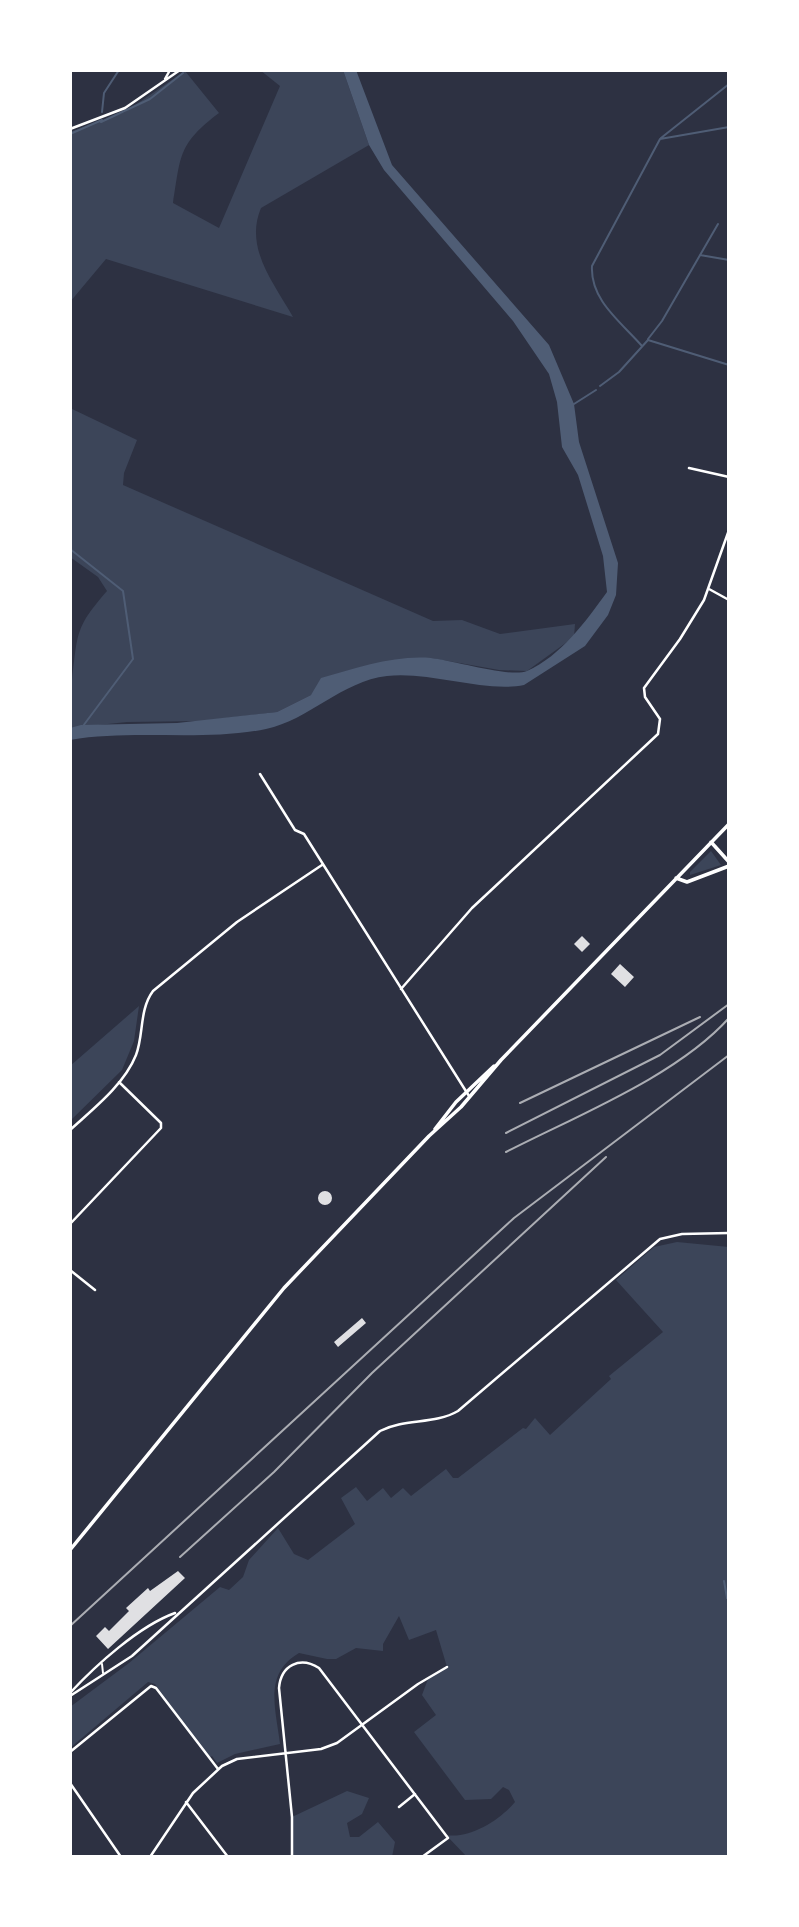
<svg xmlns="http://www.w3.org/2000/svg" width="799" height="1927" font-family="'Roboto Condensed',sans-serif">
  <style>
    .green { fill: #3c4559 }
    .water { fill: #4f5d75 }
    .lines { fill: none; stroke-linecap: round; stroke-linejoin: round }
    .stream { stroke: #4f5d75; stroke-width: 2 }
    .building { fill: #e0e0e3 }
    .service { stroke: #fff; stroke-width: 2 }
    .minor { stroke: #fff; stroke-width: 2.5 }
    .tertiary { stroke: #fff; stroke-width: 3.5 }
    .rail { stroke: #abadb3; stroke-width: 2 }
  </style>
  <rect width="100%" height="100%" fill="#2d3142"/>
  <path class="green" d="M 260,70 L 343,70 L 369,145 L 261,208 C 244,248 274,283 293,317 L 106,259 L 70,302 L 70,132 L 125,112 L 185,71 L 219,113 C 178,144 181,155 173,203 L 219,228 L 280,86 Z
    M 70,408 L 137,440 L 124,473 L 123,485 L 433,621 L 462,620 L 500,634 L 575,624 L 574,637 L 527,671 L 499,670 L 431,658 L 311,695 L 277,712 L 202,721 L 127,722 L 70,728 L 70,679 L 72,680 C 78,632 75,628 107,591 L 98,577 L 70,557 Z
    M 711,851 L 721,865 L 690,875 L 690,872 Z
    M 139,1006 L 134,1041 L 122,1070 L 70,1121 L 70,1066 Z
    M 677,1242 L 729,1247 L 729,1857 L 467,1857 L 446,1835 C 470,1839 500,1820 515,1802 L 509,1790 L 503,1787 L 491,1799 L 465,1800 L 414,1732 L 436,1715 L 422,1695 L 428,1679 L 447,1667 L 436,1630 L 409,1640 L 399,1616 L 383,1644 L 383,1651 L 356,1648 L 336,1659 L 327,1659 L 299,1653 C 263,1674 276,1709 280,1744 L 235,1754 L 217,1763 L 212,1756 L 209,1758 L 155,1684 L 148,1682 L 70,1748 L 70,1707 L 129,1663 L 220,1587 L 229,1590 L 243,1577 L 249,1560 L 278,1528 L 294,1554 L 308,1560 L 355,1524 L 341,1498 L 356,1487 L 367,1501 L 383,1488 L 391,1498 L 403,1488 L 411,1496 L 446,1469 L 453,1478 L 458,1478 L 523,1428 L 526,1429 L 535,1418 L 550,1435 L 611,1379 L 609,1376 L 663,1332 L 616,1280 L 654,1247 Z
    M 347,1791 L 369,1798 L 362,1814 L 347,1823 L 350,1837 L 359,1837 L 378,1822 L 395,1842 L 392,1857 L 293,1857 L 292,1817 Z"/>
  <path class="water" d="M 343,70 L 356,70 L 392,165 L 549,345 L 574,404 L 579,442 L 618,563 L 616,595 L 608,615 L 585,646 L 524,685 C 485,693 430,671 387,676 C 342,681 309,720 266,729 C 202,742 135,729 70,740 L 70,728 L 81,725 L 177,723 L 277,712 L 311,695 L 321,678 C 357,668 394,655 431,658 C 452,660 510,678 527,671 C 561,656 586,621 607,592 L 603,556 L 578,475 L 562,447 L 557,402 L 549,374 L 513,321 L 384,170 L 369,145 Z"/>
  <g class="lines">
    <path class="stream" d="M 102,112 L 104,93 L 119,70
      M 101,122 L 150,99 L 183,73
      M 70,134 L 102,120
      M 661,138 L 729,84
      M 700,255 L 729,260
      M 648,339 L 662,321 L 718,224
      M 642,346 C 621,322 590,300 592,266 L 660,139 L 729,127
      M 600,386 L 619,372 L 648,340 L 729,365
      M 574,404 L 596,390
      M 70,549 L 123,591 L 133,659 L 83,726
      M 724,1581 L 727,1598
      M 728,1606 L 729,1611"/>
  </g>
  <path class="building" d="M 582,936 L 590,944 L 582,952 L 574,944 Z
    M 620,964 L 634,977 L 625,987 L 611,974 Z
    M318 1198a7 7 0 1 1 14 0a7 7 0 1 1-14 0Z
    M 362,1318 L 366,1323 L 338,1347 L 334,1342 Z
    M 178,1571 L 185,1578 L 108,1649 L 96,1636 L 105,1627 L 109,1631 L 129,1611 L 126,1608 L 148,1588 L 150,1591 Z"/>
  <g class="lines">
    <path class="service" d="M 102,1664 L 103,1673"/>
    <path class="minor" d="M 165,79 L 170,70
      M 70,129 L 125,108 L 180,70
      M 689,468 L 729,477
      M 709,589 L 729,600
      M 260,774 L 295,830 L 304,834 L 469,1096
      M 401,989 L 472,908 L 658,734 L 660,719 L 645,697 L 644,688 L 680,639 L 704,600 L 729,530
      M 70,1130 C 93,1109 124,1085 136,1055 C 144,1034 139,1010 153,991 L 237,922 L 322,865
      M 70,1224 L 161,1128 L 161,1123 L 119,1082
      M 70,1270 L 95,1290
      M 70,1693 C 96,1665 139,1626 175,1613
      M 70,1696 L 132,1656 L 380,1431 C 405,1418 434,1425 458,1411 L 660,1239 L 682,1234 L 729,1233
      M 70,1752 L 151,1686 L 156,1688 L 218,1769
      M 70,1783 L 121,1857
      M 186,1802 L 228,1857
      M 399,1807 L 415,1794
      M 150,1857 L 193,1793 L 222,1766 L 237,1759 L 321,1749 L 337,1743 L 418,1684 L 447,1667
      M 292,1857 L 292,1817 L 279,1688 C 281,1665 300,1656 319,1668 L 448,1838 L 422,1857"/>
    <path class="tertiary" d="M 711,842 L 729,862
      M 676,878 L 687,882 L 729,866
      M 435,1129 L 456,1102 L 494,1066
      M 70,1550 L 284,1288 L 429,1136 L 461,1107 L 501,1060 L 729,824"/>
    <path class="rail" d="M 520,1103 L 700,1017
      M 506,1133 L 660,1055 L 729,1004
      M 506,1152 C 576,1116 677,1076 729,1018
      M 180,1557 L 274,1472 L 372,1373 L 606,1157
      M 70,1626 L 514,1218 L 729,1055"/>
  </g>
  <rect width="799" height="1927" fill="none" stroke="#ffffff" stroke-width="144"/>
</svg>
